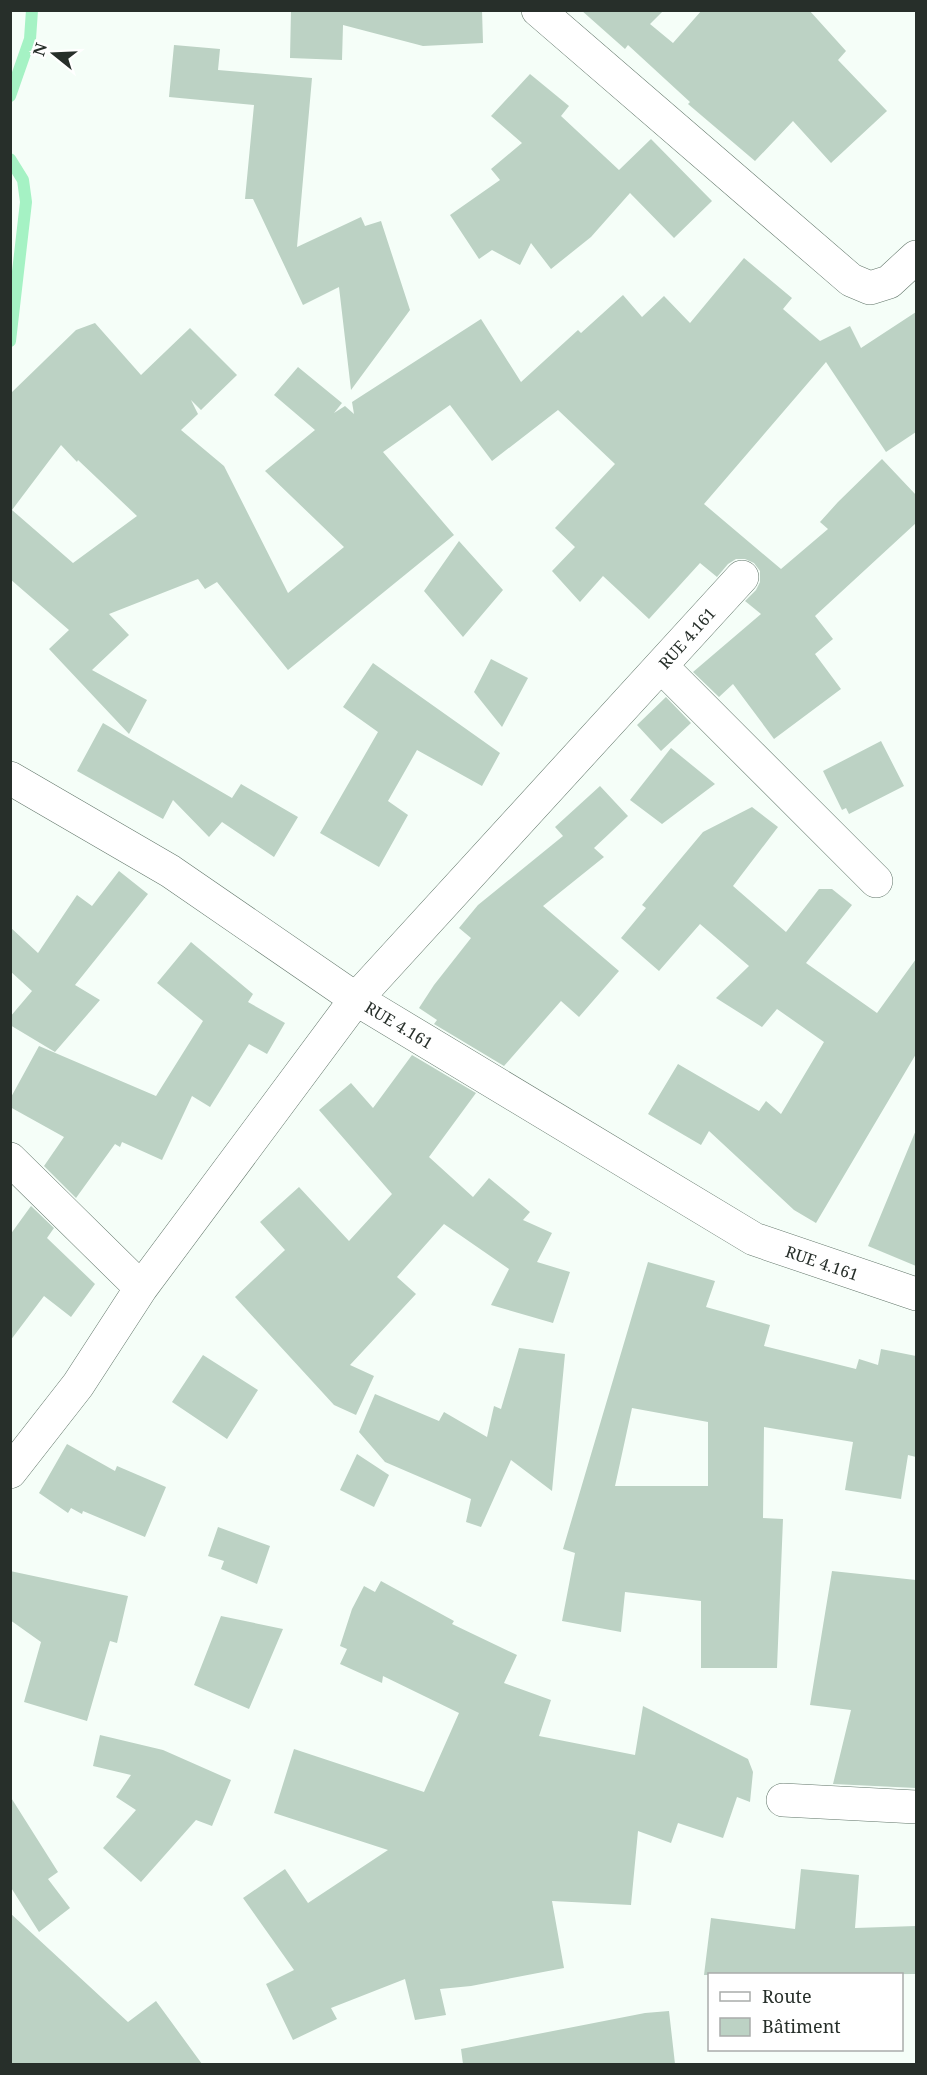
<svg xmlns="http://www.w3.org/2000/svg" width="927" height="2075" font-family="'Noto Serif',serif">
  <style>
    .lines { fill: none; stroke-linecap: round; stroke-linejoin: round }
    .stream { stroke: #a5f2c4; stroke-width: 12 }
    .building { fill: #bcd2c4; fill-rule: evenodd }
    .street-casing { stroke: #62766a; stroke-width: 34 }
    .street { stroke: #fff; stroke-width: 33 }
    .labels { text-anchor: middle; stroke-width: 4.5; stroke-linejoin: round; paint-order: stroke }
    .street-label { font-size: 16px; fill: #272f2a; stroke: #fff }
  </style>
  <rect width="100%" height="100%" fill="#f5fef8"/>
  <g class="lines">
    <path class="stream" d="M 10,96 L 30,39 L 32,10
      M 10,159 L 23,180 L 26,202 L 10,341"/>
  </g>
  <path class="building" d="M 291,10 L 482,10 L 483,43 L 423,46 L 343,25 L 342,60 L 290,58 Z
    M 581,10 L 664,10 L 650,24 L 673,43 L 702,10 L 809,10 L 846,51 L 838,60 L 887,111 L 831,163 L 793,121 L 755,161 L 688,104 L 690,102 L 628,45 L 625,49 Z
    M 174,45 L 220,49 L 218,70 L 312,78 L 297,247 L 361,217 L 365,226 L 381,221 L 410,310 L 351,390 L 339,287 L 303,305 L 253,199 L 245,199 L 254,105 L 169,97 Z
    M 530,74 L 569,106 L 561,116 L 619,170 L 651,139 L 712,201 L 674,238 L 630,193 L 591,237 L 551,269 L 531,243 L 520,265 L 492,250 L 479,259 L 450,215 L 500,180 L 491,169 L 522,143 L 491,116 Z
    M 744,258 L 792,298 L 783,309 L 820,341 L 850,326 L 861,348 L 916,312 L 916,432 L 886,452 L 826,362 L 704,504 L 781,569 L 828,529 L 820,522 L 838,502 L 882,459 L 916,495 L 916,523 L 815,616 L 833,639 L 815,654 L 841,689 L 774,739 L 733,684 L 719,697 L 693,672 L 761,614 L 745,601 L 756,590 L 760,582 L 760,571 L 754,563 L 745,559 L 736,559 L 728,564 L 717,577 L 700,563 L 649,619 L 603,576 L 580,602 L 552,571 L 575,547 L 555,528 L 615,464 L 558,410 L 492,461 L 450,405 L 383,452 L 454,535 L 288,670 L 217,582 L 205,589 L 198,579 L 109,614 L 129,635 L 92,670 L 147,700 L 129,734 L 49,649 L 69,630 L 10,579 L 10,394 L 76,330 L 95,323 L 141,375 L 190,328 L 237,375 L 201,410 L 191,400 L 198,414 L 181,430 L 224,466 L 288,593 L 344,547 L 265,471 L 315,430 L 274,395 L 298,367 L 342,403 L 334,413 L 345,406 L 354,414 L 352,402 L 481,319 L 521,382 L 578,330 L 581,333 L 623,295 L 642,317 L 664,296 L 690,323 ZM 61,445 L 77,462 L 78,460 L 137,516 L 73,563 L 12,510 Z
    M 459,541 L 503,590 L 463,637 L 424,591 Z
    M 491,659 L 528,678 L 502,727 L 474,692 Z
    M 373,663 L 500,753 L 482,786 L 417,750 L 388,801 L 408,815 L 379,867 L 320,833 L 378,732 L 343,707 Z
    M 666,697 L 691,723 L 661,751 L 637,725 Z
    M 103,723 L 232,798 L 241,784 L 298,817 L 274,857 L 222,822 L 209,837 L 173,800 L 163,819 L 77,771 Z
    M 881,741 L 904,786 L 849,814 L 846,808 L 842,810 L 823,771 Z
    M 671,748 L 715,784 L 662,824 L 630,800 Z
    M 600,786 L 628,816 L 594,848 L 604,857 L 543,906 L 619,971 L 579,1017 L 561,1001 L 504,1066 L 434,1024 L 437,1020 L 419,1008 L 434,985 L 471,938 L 459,928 L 478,905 L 563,836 L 555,827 Z
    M 752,807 L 778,827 L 733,886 L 786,932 L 819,889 L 832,889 L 852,905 L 806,963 L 877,1013 L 916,959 L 916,1054 L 816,1223 L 794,1210 L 709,1131 L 701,1145 L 648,1114 L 678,1064 L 759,1111 L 766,1101 L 781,1114 L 824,1042 L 777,1009 L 762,1027 L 716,998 L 749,966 L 700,924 L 659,971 L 621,938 L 646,908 L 642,905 L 703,832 Z
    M 119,871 L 148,894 L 75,985 L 100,1000 L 55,1052 L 10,1025 L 10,1017 L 32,991 L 10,971 L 10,927 L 38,953 L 77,895 L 92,906 Z
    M 191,942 L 253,994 L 248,1002 L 285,1023 L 267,1054 L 249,1044 L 210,1107 L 192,1096 L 162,1160 L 122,1142 L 120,1147 L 115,1144 L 76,1198 L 44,1166 L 64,1137 L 10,1107 L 10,1099 L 39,1046 L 156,1096 L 203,1021 L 157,983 Z
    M 412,1055 L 476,1093 L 429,1157 L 473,1197 L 489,1178 L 530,1212 L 523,1220 L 552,1233 L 537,1262 L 570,1272 L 553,1323 L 491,1305 L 509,1269 L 444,1224 L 397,1277 L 416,1294 L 350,1365 L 374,1376 L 356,1415 L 334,1405 L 235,1297 L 285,1250 L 260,1222 L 299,1187 L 349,1241 L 392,1194 L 319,1110 L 351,1083 L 373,1108 Z
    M 916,1130 L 916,1266 L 868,1246 Z
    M 31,1206 L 54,1228 L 47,1238 L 95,1284 L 71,1317 L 44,1296 L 10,1341 L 10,1235 Z
    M 648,1262 L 715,1281 L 706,1307 L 770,1325 L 764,1346 L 856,1369 L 859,1359 L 878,1365 L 881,1349 L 916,1356 L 916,1457 L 908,1455 L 901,1499 L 845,1490 L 853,1442 L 764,1427 L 763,1518 L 783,1519 L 777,1668 L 701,1668 L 701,1601 L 625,1592 L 621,1632 L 562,1621 L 575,1553 L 563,1549 ZM 632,1408 L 708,1422 L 708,1486 L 615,1486 Z
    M 519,1348 L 565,1354 L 552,1491 L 511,1460 L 481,1527 L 466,1522 L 471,1499 L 385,1462 L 359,1432 L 375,1394 L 439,1421 L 444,1412 L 487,1437 L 494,1406 L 501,1409 Z
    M 203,1355 L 258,1390 L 227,1439 L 172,1402 Z
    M 67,1444 L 115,1471 L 117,1466 L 166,1487 L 145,1537 L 83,1511 L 82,1514 L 71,1508 L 68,1513 L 39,1493 Z
    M 357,1454 L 389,1475 L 374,1507 L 340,1490 Z
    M 218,1527 L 270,1546 L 257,1584 L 221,1569 L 224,1561 L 208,1556 Z
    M 10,1571 L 128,1596 L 117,1643 L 110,1641 L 87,1721 L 24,1702 L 41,1642 L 10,1620 Z
    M 832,1571 L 916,1580 L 916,1788 L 833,1784 L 851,1710 L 810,1705 Z
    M 381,1581 L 454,1621 L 452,1624 L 517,1655 L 504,1683 L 551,1700 L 539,1736 L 635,1755 L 643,1706 L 748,1759 L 753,1772 L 750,1802 L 737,1797 L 723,1838 L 678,1823 L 671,1843 L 638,1831 L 631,1905 L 552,1901 L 564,1968 L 471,1986 L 440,1989 L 446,2015 L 415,2020 L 405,1979 L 331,2008 L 337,2019 L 293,2040 L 266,1984 L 294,1970 L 243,1898 L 285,1869 L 308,1903 L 388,1850 L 274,1813 L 294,1749 L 424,1792 L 459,1713 L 383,1676 L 382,1683 L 340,1664 L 347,1649 L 340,1646 L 352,1609 L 364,1586 L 375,1592 Z
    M 221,1616 L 283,1629 L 249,1709 L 194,1685 Z
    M 100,1735 L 163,1750 L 231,1780 L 212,1826 L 196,1820 L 141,1882 L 103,1848 L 136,1810 L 116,1797 L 131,1775 L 93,1766 Z
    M 10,1796 L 58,1872 L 48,1879 L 70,1908 L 39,1932 L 10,1886 Z
    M 801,1869 L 859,1875 L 855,1928 L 916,1926 L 916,1974 L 704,1975 L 711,1918 L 795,1929 Z
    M 10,1913 L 128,2022 L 156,2001 L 202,2064 L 10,2064 Z
    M 669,2011 L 675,2064 L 463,2064 L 461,2049 L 645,2013 Z"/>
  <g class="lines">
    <defs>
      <path id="street" d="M 538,10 L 851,280 L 870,288 L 889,282 L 916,257
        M 661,666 L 876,881
        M 10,778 L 170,871 L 356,999 L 754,1239 L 916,1294
        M 10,1159 L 141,1288
        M 10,1472 L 78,1385 L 141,1288 L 356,999 L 742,577
        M 783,1800 L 916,1807"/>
    </defs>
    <use href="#street" class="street-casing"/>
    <use href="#street" class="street"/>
  </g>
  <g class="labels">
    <g class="street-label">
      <text transform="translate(687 638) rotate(-48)" y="6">RUE 4.161</text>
      <text transform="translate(399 1025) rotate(31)" y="6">RUE 4.161</text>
      <text transform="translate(822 1263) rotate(19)" y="6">RUE 4.161</text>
    </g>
  </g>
  <rect width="927" height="2075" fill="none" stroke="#272f2a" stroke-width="24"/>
  <rect x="708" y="1973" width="195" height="78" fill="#ffffff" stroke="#a9acaa" stroke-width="1.5"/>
  <rect x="720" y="1992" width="30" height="9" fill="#ffffff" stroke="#a9acaa" stroke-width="1.5"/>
  <text x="762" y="2003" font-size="18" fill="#272f2a">Route</text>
  <rect x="720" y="2018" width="30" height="18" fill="#bcd2c4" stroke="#a9acaa" stroke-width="1.5"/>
  <text x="762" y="2033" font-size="18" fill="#272f2a">Bâtiment</text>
  <g transform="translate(54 54) rotate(288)" stroke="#ffffff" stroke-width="4.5" paint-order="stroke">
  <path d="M0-4.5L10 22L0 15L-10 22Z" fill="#272f2a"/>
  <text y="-9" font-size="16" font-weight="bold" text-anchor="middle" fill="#272f2a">N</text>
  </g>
</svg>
